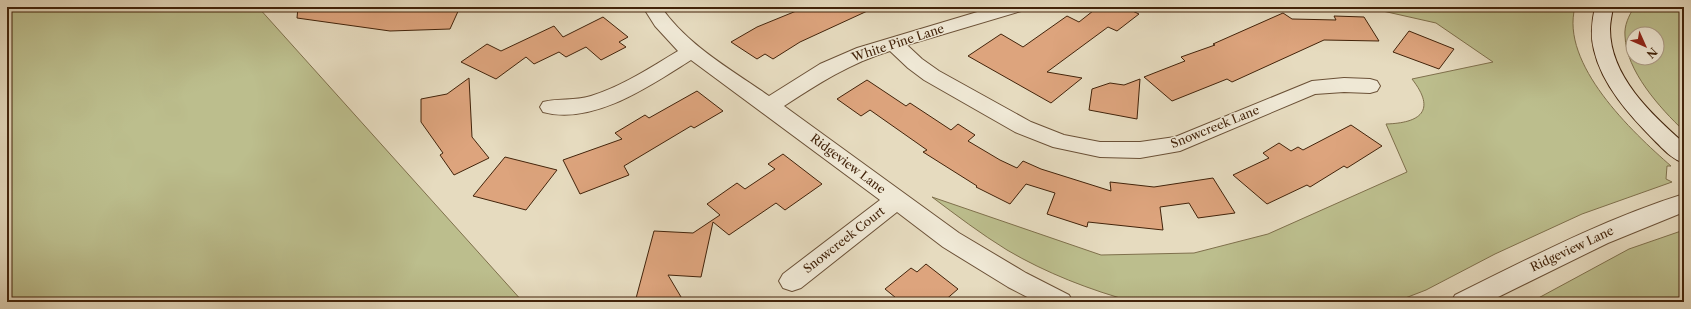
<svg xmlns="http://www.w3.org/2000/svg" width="1691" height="309" font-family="'Libre Caslon Text',serif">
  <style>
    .green { fill: #bcbe8d; stroke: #7f704c; fill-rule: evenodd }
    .building { fill: #dda47d; stroke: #42230a }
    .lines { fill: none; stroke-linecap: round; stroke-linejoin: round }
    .street-casing { stroke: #6b5137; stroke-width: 2 }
    .secondary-casing { stroke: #42230a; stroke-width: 2 }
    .street { fill: #efe8d5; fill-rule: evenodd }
    .secondary { fill: #efe8d5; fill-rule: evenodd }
    .labels { text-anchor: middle; stroke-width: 3; stroke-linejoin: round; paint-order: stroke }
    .street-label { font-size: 12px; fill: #42230a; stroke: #efe8d5 }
  </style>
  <rect width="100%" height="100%" fill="#e6dbbf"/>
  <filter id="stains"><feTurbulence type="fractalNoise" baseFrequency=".005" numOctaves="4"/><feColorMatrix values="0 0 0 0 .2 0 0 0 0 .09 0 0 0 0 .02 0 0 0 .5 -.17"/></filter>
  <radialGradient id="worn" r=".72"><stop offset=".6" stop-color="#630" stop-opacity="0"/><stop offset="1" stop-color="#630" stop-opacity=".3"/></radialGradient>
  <path class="green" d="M 7,7 L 258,7 L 523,302 L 7,302 Z
    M 1365,7 L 1575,7 C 1560,64 1632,132 1671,166 L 1667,166 L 1666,179 L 1672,182 L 1582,214 L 1495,254 L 1426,290 L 1395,302 L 1134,302 C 1090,290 1046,273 1007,250 C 981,234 956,215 932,197 L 1101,255 L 1194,253 L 1268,234 L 1407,172 L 1386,124 C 1420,123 1437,111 1412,79 L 1493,62 L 1436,23 Z
    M 1634,7 L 1684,7 L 1684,131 C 1660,108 1626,71 1625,36 C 1624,25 1629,16 1634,7 ZM 1633,34 L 1657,34 L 1657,58 L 1633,58 Z
    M 1684,230 L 1684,302 L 1531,302 L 1629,249 Z"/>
  <path class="building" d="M 298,7 L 460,7 L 450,29 L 390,31 L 297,18 Z
    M 806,7 L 876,7 L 800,42 L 773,59 L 765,54 L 757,59 L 731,42 L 757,27 Z
    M 1098,7 L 1124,7 L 1139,14 L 1117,31 L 1108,27 L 1047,72 L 1082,78 L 1051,103 L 968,56 L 1001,34 L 1023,47 L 1067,16 L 1079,22 Z
    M 1283,13 L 1292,19 L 1336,20 L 1334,16 L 1364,17 L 1379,41 L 1324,40 L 1232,82 L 1227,79 L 1172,101 L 1144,77 L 1185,61 L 1181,57 L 1215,45 L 1213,44 Z
    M 603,17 L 628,37 L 619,42 L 626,47 L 601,60 L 586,47 L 566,57 L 559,52 L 534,64 L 526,57 L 496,79 L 461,62 L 487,44 L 501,51 L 554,26 L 563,37 Z
    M 1409,31 L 1454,49 L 1439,69 L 1393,52 Z
    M 469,78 L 472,137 L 489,158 L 454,175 L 440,155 L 443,153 L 421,122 L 421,99 L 447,94 Z
    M 1140,79 L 1137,119 L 1089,110 L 1092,89 L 1110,83 L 1124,85 Z
    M 867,80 L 906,106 L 910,103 L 951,130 L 958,124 L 975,135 L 968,141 L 1000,160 L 1017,168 L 1023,161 L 1041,169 L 1111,191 L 1110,182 L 1154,187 L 1213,178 L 1235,213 L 1198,218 L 1189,203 L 1160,207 L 1163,230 L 1088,222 L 1087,227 L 1047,214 L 1055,193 L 1026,184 L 1010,204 L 976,187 L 977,186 L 923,152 L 927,150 L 870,110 L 861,116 L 837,99 Z
    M 697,91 L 723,111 L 694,128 L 691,126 L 624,166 L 629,175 L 580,194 L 563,160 L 622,139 L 615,133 L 645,115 L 649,118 Z
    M 1351,125 L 1382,146 L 1347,168 L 1344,166 L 1310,187 L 1307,185 L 1267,204 L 1233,175 L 1269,158 L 1263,153 L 1279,143 L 1291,151 L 1298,147 L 1303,150 Z
    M 783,154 L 822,184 L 785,210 L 776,203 L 729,235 L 713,222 L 701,277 L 668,275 L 684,302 L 635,302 L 654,231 L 693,233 L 720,215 L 707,204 L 737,183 L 745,189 L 775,169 L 768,164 Z
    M 505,157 L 557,170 L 526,210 L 473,196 Z
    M 926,264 L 958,289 L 943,302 L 901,302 L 885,289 L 911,268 L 917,272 Z"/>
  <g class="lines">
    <defs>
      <path id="street" d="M 643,7 L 661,7 C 688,46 732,70 769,96 L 820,64 L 857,48 L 994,7 L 1023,7 L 1021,11 L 907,45 L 922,59 L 939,71 L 1031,122 L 1064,135 L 1100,142 L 1140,142 L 1175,137 L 1312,81 L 1344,78 L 1370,79 L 1377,81 L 1380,86 L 1377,91 L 1370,93 L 1344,92 L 1315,94 L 1180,151 L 1140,158 L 1100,157 L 1053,147 L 1015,132 L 924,80 L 908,68 L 890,51 C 850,63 818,84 784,106 L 959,233 L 1026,273 L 1069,295 L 1073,302 L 1037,302 L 1008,287 L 943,247 L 897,212 L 801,288 L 792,291 L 783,288 L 779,281 L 783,274 L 880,200 L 691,60 C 651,85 593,126 543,112 L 540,107 L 543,102 C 558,98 575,101 591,96 C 623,86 651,67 678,51 L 655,26 Z
        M 1684,194 L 1684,212 L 1608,243 L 1488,302 L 1451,302 L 1455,295 C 1530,258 1604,219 1684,194 Z"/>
      <path id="secondary" d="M 1595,7 L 1613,7 C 1612,14 1610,22 1610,29 C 1610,76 1651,114 1684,143 L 1684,163 C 1672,159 1664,150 1655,141 C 1630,116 1602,85 1594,50 C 1590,35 1592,21 1595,7 Z"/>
    </defs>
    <use href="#street" class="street-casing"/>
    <use href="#secondary" class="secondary-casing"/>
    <use href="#street" class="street"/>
    <use href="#secondary" class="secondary"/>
  </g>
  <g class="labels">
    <g class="street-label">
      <text transform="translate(898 43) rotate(-18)" y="4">White Pine Lane</text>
      <text transform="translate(1215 127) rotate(-22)" y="4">Snowcreek Lane</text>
      <text transform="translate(848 164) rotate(37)" y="4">Ridgeview Lane</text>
      <text transform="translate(844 240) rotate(-38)" y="4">Snowcreek Court</text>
      <text transform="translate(1572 249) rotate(-25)" y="4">Ridgeview Lane</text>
    </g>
  </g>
  <rect width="1691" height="309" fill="none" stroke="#e6dbbf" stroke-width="24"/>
  <rect x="8" y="8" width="1675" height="293" fill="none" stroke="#42230a" stroke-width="2"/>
  <rect x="12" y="12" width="1667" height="285" fill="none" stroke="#42230a"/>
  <g transform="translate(1645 46) rotate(135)"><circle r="19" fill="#efe8d5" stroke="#aa9984"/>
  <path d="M0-3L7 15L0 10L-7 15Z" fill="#8f2418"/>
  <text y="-6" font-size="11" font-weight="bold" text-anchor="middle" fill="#42230a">N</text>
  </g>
  <rect width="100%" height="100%" filter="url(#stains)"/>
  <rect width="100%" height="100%" fill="url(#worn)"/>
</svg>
